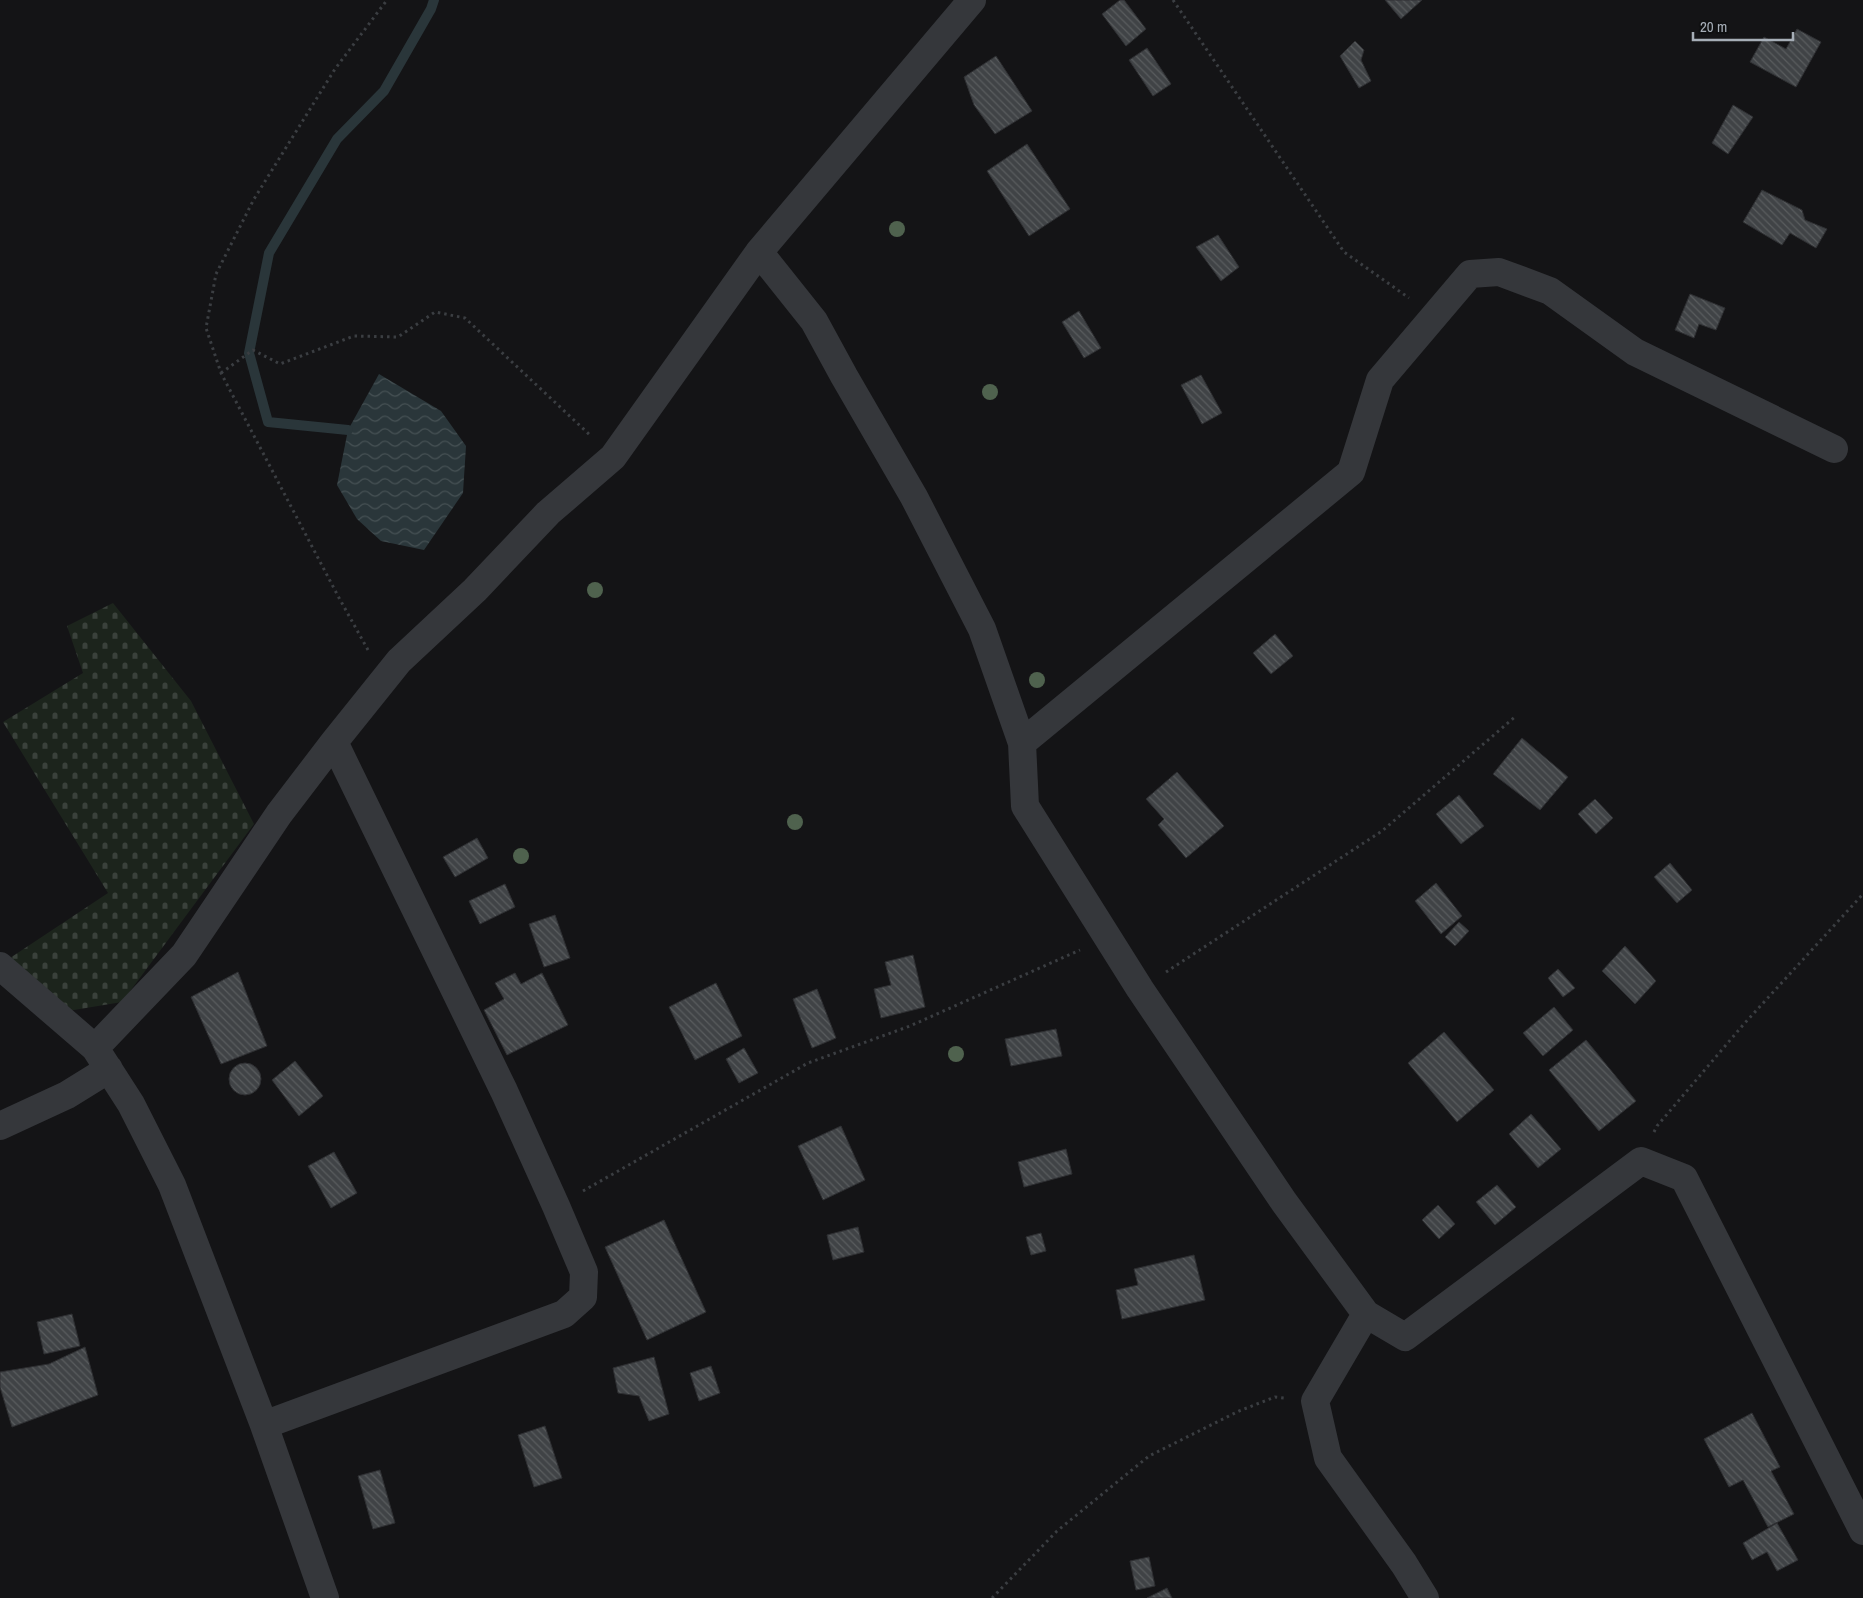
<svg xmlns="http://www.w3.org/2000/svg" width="1863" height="1598" font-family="'Archivo Narrow',sans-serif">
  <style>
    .cemetery { fill: url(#cemetery-stones) }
    .water { fill: url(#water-waves) }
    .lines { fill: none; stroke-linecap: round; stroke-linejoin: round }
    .stream { stroke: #2a363a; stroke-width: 10 }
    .building { fill: url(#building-back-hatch); stroke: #2e2f32 }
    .path { stroke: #3b3e42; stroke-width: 3; stroke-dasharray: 2.5 4; stroke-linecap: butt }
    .minor { stroke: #35373b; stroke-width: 28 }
    .tree { fill: #4f624e }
  </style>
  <defs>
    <pattern id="cemetery-stones" width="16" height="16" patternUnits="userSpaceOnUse" patternTransform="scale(1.25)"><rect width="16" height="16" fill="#1c241c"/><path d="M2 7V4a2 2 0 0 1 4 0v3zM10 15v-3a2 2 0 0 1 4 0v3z" fill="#3a413b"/></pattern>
    <pattern id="water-waves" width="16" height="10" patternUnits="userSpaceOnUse" patternTransform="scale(1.25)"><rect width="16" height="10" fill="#2a363a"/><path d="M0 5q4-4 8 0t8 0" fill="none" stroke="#465154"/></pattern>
    <pattern id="building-back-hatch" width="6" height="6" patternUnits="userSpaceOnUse" patternTransform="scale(1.25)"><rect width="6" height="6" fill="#404346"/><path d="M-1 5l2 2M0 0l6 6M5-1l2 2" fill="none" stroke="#595c5e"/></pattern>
  </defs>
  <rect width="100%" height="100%" fill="#141416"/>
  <path class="cemetery" d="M 113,603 L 191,701 L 254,824 L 122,1002 L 62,1012 L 1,964 L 108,893 L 3,722 L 83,673 L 67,626 Z"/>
  <path class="water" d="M 379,374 L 441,411 L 466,446 L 463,493 L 424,550 L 381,541 L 357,519 L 337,485 L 348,430 Z"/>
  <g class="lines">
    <path class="stream" d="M 348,430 L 268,422 L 249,353 L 269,253 L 337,139 L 384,91 L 431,9 L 434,0"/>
  </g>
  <path class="building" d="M 1120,0 L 1124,0 L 1146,29 L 1126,46 L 1102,14 Z
    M 1385,0 L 1422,0 L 1401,19 Z
    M 1797,29 L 1821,42 L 1796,87 L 1750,62 L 1764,37 L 1786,49 Z
    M 1355,41 L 1364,50 L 1361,60 L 1371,81 L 1359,88 L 1340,56 Z
    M 1147,48 L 1171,84 L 1153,96 L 1129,60 Z
    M 996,56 L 1032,111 L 995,134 L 974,105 L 964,77 Z
    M 1733,105 L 1753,117 L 1728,154 L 1712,143 Z
    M 1027,144 L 1070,209 L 1029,236 L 987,171 Z
    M 1762,190 L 1802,210 L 1805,220 L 1827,229 L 1816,248 L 1790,233 L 1782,245 L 1743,222 Z
    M 1218,235 L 1239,267 L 1221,281 L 1196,247 Z
    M 1690,294 L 1725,308 L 1716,330 L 1699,324 L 1694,338 L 1675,330 Z
    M 1079,311 L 1101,348 L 1084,358 L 1062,322 Z
    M 1201,375 L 1222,413 L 1202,424 L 1181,385 Z
    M 1275,634 L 1293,656 L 1271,674 L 1253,653 Z
    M 1522,738 L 1568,777 L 1540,810 L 1493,774 Z
    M 1177,772 L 1224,826 L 1186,858 L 1158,825 L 1164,819 L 1146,799 Z
    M 1459,795 L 1484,826 L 1461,844 L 1436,814 Z
    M 1595,799 L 1613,818 L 1596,834 L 1578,814 Z
    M 477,838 L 488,858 L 455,877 L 443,857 Z
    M 1670,863 L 1692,890 L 1677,903 L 1654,877 Z
    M 1436,883 L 1462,916 L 1441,934 L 1415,901 Z
    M 505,884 L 515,907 L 480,924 L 469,901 Z
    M 555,915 L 570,958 L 544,967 L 529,924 Z
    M 1459,922 L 1469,931 L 1455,946 L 1445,937 Z
    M 1625,946 L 1656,981 L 1635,1004 L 1602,971 Z
    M 913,955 L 925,1007 L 881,1018 L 874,989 L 891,985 L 885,962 Z
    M 1558,969 L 1575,988 L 1563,997 L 1548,978 Z
    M 238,972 L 267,1046 L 221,1064 L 191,997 Z
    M 515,973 L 521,984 L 542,973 L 568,1025 L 507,1055 L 484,1010 L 504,999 L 495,983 Z
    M 716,983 L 742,1036 L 695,1060 L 669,1007 Z
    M 817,989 L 836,1038 L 812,1048 L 793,999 Z
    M 1554,1007 L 1573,1030 L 1543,1056 L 1523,1033 Z
    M 1056,1029 L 1062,1056 L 1011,1066 L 1005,1039 Z
    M 1444,1032 L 1494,1090 L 1457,1122 L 1408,1063 Z
    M 1586,1040 L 1636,1101 L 1599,1131 L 1549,1070 Z
    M 744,1048 L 758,1073 L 739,1083 L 726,1059 Z
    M 295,1061 L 323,1096 L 299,1116 L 272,1080 Z
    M229 1079a16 16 0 1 1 32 0a16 16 0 1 1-32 0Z
    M 1531,1114 L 1561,1149 L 1538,1168 L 1509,1134 Z
    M 841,1126 L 865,1180 L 823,1200 L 798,1146 Z
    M 1066,1149 L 1072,1174 L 1024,1187 L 1018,1162 Z
    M 334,1152 L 357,1193 L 331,1208 L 308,1166 Z
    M 1497,1185 L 1516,1207 L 1495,1225 L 1476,1202 Z
    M 1438,1205 L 1455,1224 L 1439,1239 L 1422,1220 Z
    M 664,1220 L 706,1312 L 647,1340 L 605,1247 Z
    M 858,1227 L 864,1252 L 833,1260 L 827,1235 Z
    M 1041,1233 L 1046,1251 L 1031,1255 L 1026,1237 Z
    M 1194,1255 L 1205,1300 L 1122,1319 L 1116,1290 L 1138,1285 L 1134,1269 Z
    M 72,1314 L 80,1346 L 44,1354 L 37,1322 Z
    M 85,1347 L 98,1395 L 12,1427 L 0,1387 L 0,1372 L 49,1364 Z
    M 654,1357 L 669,1414 L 649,1421 L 639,1396 L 618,1393 L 613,1368 Z
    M 711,1366 L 720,1393 L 699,1401 L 690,1373 Z
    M 1752,1413 L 1780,1467 L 1771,1471 L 1794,1514 L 1768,1527 L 1743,1480 L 1729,1487 L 1704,1439 Z
    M 545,1426 L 562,1478 L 534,1487 L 518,1435 Z
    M 380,1470 L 395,1523 L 373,1529 L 358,1476 Z
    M 1777,1523 L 1798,1560 L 1777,1571 L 1767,1552 L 1752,1560 L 1743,1543 Z
    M 1149,1557 L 1155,1586 L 1136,1590 L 1130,1561 Z
    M 1167,1588 L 1172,1598 L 1147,1598 Z"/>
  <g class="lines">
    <path class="path" d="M 1173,0 L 1344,252 L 1409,298
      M 221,373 L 253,350 L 280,364 L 354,336 L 398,337 L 435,312 L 465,318 L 591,436
      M 368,650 L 338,596 L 221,373 L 206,328 L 216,274 L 254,199 L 335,69 L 387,0
      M 1166,972 L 1382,831 L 1516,716
      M 1654,1132 L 1657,1126 L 1743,1025 L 1863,894
      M 583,1191 L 808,1063 L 910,1026 L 1080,950
      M 992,1598 L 1057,1531 L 1149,1456 L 1239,1411 L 1275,1397 L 1284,1398"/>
    <path class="minor" d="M 759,252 L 814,321 L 844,376 L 914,497 L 982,629 L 1022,743 L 1025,806 L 1140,989 L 1284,1202 L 1366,1314 L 1405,1337 L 1641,1161 L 1684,1178 L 1863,1531
      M 1022,743 L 1351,472 L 1380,380 L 1470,274 L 1499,272 L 1550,291 L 1635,352 L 1834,449
      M 0,966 L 95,1048 L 131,1104 L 172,1185 L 264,1425 L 325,1598
      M 95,1048 L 184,955 L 279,814 L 334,742 L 399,661 L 475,590 L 548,513 L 613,457 L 759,252 L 972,0
      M 0,1126 L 67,1095 L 109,1069
      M 1366,1314 L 1315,1401 L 1328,1458 L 1404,1564 L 1425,1598
      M 264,1425 L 564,1314 L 583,1297 L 584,1272 L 556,1206 L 504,1091 L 334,742"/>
  </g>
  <g class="tree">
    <circle cx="897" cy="229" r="8"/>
    <circle cx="990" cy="392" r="8"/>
    <circle cx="595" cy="590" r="8"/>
    <circle cx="1037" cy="680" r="8"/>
    <circle cx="795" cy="822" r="8"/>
    <circle cx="521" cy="856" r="8"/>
    <circle cx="956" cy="1054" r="8"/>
  </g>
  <path d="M1693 32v8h100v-8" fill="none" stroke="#a6aeb7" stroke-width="2.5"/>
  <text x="1700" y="32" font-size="15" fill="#a6aeb7" stroke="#0f1011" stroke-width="4" paint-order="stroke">20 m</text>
</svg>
